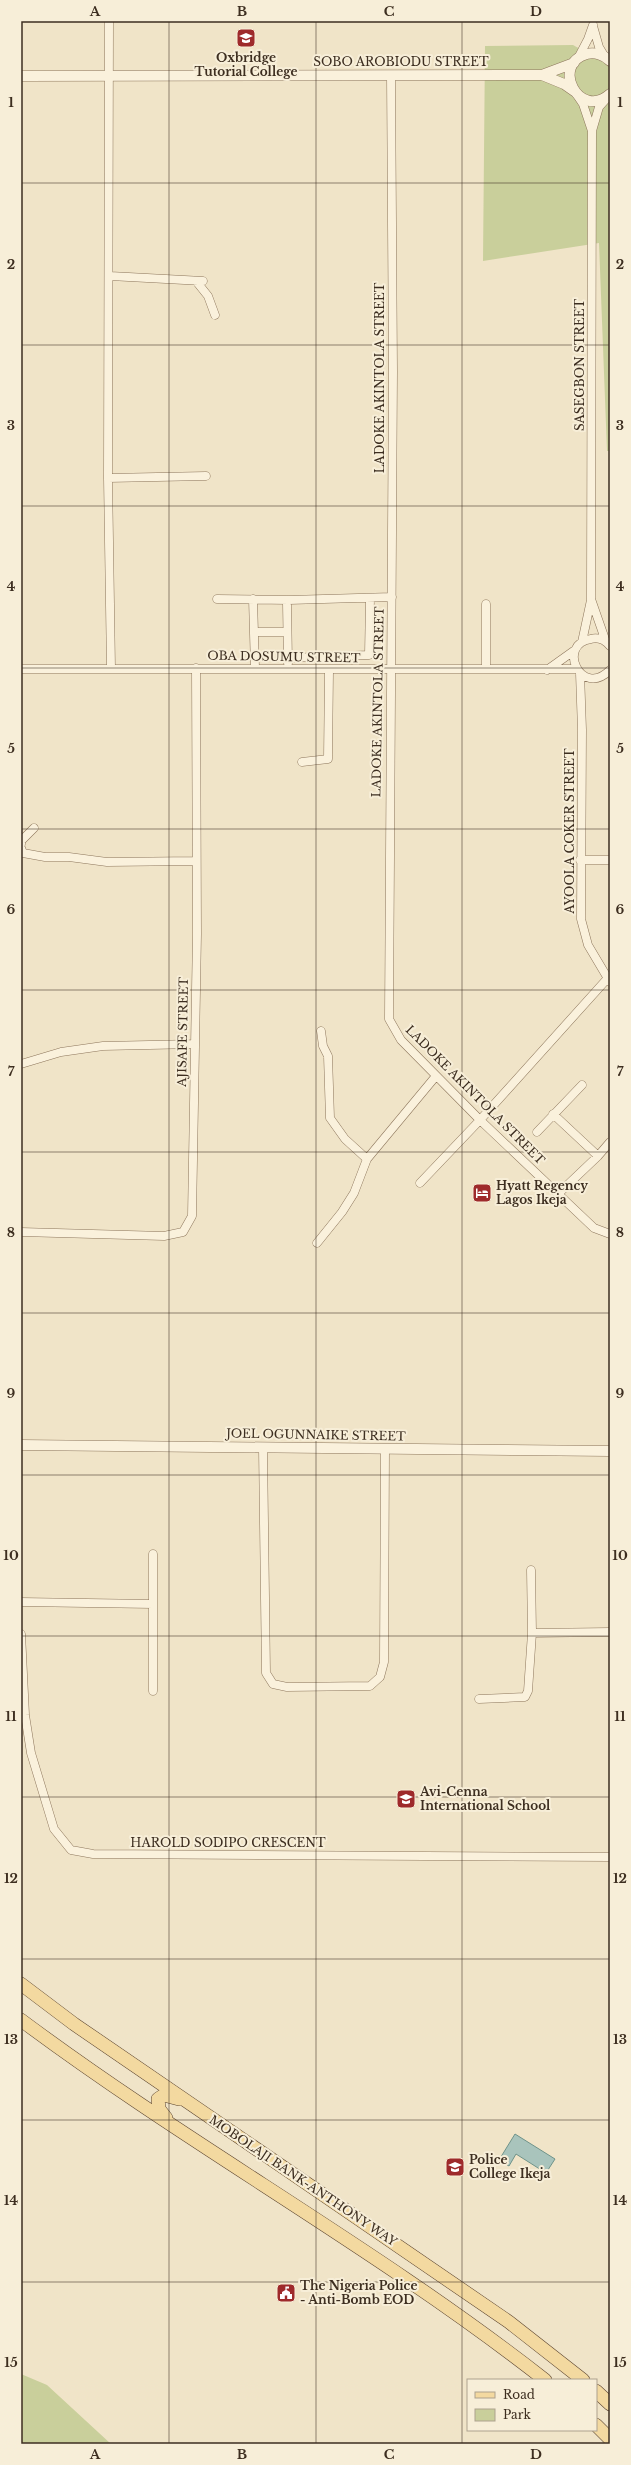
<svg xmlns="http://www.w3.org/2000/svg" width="631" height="2465" font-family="'Libre Baskerville',serif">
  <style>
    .green { fill: #c9cf9b }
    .water { fill: #a9c4bc; stroke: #6f938a }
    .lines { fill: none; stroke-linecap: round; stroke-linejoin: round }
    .minor-casing { stroke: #8d765c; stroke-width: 9 }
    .tertiary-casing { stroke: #8d765c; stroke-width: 11 }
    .primary-casing { stroke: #5b4430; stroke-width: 14 }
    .minor { stroke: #faf1dc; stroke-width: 8 }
    .tertiary { stroke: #faf1dc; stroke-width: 10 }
    .primary { stroke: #f3d9a0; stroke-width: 13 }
    .grid { fill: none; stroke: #3d2e20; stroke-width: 1; stroke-opacity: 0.55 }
    .labels { text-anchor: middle; stroke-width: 4; stroke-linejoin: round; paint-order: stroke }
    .poi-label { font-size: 12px; font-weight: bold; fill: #3d2e20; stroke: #f7eed8; text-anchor: start }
    .street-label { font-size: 12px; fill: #3d2e20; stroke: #f7eed8 }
    .neatline { fill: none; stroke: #3d2e20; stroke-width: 1.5 }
    .grid-label { font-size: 13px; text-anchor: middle; font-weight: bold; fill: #3d2e20 }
  </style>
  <rect width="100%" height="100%" fill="#f0e4c8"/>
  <path class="green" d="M 573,45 L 610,66 L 610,451 L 607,451 L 599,243 L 483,261 L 485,46 Z
    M 21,2374 L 47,2385 L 111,2444 L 21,2444 Z"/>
  <path class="water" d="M 515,2134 L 555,2159 L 546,2173 L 516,2154 L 509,2166 L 499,2160 Z"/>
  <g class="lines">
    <defs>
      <path id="minor" d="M 109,21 L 108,478 L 111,668
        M 593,26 L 599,47 L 605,57
        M 577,60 L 588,39 L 593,25
        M 391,75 L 393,371 L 389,1019 L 401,1040 L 480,1120 L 594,1228 L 610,1234
        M 577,95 L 583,104 L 592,131
        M 110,276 L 203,281
        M 196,281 L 208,296 L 215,315
        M 108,478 L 206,476
        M 217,599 L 289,600
        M 253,599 L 255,668
        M 254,632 L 287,632
        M 582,642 L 591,600
        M 606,642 L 591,599 L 592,131 L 599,107 L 607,98
        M 610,646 C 605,640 598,637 591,639 C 556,644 581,699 610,670
        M 288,658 L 369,655 L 370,599
        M 288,663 L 287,603 L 289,600 L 392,597
        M 486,668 L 486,604
        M 21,669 L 577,669
        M 547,670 L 575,650
        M 580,673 L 582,730 L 581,919 L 588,945 L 610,982
        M 302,762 L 328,759 L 329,671
        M 21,844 L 21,841 L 34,828
        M 21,848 L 23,853 L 45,857 L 69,857 L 107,862 L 196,861
        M 580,860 L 610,860
        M 321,1031 L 323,1046 L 328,1056 L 330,1118 L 345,1139 L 367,1159
        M 21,1064 L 61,1052 L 103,1046 L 195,1044
        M 553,1114 L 598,1156
        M 537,1132 L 582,1085
        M 420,1183 L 480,1120 L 607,979
        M 558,1194 L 598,1156 L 610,1142
        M 21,1232 L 164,1236 L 183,1232 L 192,1216 L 197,934 L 196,668
        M 317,1243 L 342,1212 L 354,1193 L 367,1159 L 436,1076
        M 263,1448 L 266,1673 L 273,1684 L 287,1687 L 370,1686 L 380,1677 L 384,1662 L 385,1449
        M 153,1554 L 153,1691
        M 21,1602 L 153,1604
        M 532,1633 L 610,1632
        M 21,1634 L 25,1715 L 31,1753 L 54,1829 L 71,1850 L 93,1854 L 610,1857
        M 479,1699 L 525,1697 L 528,1691 L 532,1633 L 531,1570"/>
      <path id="tertiary" d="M 610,61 C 604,55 595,52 587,54 C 550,64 579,121 610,94
        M 542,75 L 564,84 L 574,91
        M 21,76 L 542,75 L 574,63
        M 21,1445 L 610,1451"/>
      <path id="primary" d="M 21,1984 L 74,2024 L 509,2322 L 583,2380
        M 21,2020 C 191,2147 378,2249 545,2380
        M 166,2118 L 159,2109 L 158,2099 L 164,2095 L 179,2099
        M 596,2391 L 610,2404
        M 596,2425 L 610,2439"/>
    </defs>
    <use href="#minor" class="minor-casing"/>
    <use href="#tertiary" class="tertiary-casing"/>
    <use href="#primary" class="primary-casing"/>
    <use href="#minor" class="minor"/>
    <use href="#tertiary" class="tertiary"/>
    <use href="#primary" class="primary"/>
  </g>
  <path class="grid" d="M 169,21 L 169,2444M 316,21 L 316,2444M 462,21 L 462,2444M 21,183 L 610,183M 21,345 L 610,345M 21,506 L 610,506M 21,668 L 610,668M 21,829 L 610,829M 21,990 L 610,990M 21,1152 L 610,1152M 21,1313 L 610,1313M 21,1475 L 610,1475M 21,1636 L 610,1636M 21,1797 L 610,1797M 21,1959 L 610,1959M 21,2120 L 610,2120M 21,2282 L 610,2282"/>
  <defs>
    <symbol id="school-square" viewBox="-11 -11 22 22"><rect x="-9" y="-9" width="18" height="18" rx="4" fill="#9e2a2b" stroke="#f7eed8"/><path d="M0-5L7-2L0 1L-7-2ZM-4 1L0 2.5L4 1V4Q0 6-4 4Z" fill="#fff"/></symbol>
    <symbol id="hotel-square" viewBox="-11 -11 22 22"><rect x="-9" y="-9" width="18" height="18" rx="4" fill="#9e2a2b" stroke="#f7eed8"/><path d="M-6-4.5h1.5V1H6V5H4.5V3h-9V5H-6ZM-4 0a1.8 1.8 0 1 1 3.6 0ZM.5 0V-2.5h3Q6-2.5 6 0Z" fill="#fff"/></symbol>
    <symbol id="civic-square" viewBox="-11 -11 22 22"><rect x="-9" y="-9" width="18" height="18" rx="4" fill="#9e2a2b" stroke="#f7eed8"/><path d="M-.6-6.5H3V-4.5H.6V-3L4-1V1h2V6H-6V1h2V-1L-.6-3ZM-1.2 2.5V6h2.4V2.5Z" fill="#fff"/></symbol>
  </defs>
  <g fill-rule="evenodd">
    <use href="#school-square" x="235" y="27" width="22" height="22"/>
    <use href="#hotel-square" x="471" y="1182" width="22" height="22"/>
    <use href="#school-square" x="395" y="1788" width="22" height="22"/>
    <use href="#school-square" x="444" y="2156" width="22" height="22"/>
    <use href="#civic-square" x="275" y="2282" width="22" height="22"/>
  </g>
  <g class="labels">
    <g class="poi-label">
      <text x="246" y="62" text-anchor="middle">Oxbridge<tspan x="246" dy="14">Tutorial College</tspan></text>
      <text x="496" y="1190">Hyatt Regency<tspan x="496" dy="14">Lagos Ikeja</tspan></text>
      <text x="420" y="1796">Avi-Cenna<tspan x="420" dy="14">International School</tspan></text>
      <text x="469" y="2164">Police<tspan x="469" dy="14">College Ikeja</tspan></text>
      <text x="300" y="2290">The Nigeria Police<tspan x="300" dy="14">- Anti-Bomb EOD</tspan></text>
    </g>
    <g class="street-label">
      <text x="401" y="66">SOBO AROBIODU STREET</text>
      <text transform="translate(580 365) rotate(-90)" y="4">SASEGBON STREET</text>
      <text transform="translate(380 378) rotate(-90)" y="4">LADOKE AKINTOLA STREET</text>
      <text transform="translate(284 657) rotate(1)" y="4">OBA DOSUMU STREET</text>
      <text transform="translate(378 702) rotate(-89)" y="4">LADOKE AKINTOLA STREET</text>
      <text transform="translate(570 831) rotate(-90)" y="4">AYOOLA COKER STREET</text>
      <text transform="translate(183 1032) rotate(-89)" y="4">AJISAFE STREET</text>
      <text transform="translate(475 1095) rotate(45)" y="4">LADOKE AKINTOLA STREET</text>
      <text transform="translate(316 1435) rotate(1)" y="4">JOEL OGUNNAIKE STREET</text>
      <text x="228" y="1847">HAROLD SODIPO CRESCENT</text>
      <text transform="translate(303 2181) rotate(34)" y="4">MOBOLAJI BANK-ANTHONY WAY</text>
    </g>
  </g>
  <rect width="631" height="2465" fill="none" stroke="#f7eed8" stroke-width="44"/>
  <rect x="467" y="2379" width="130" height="52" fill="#f7eed8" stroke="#ada18e"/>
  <rect x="475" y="2392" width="20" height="6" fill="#f3d9a0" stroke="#ada18e"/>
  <text x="503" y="2399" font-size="12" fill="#3d2e20">Road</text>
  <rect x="475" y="2409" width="20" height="12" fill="#c9cf9b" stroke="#ada18e"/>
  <text x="503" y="2419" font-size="12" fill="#3d2e20">Park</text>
  <rect x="22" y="22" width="587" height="2421" class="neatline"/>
  <g class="grid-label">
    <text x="95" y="16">A</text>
    <text x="242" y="16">B</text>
    <text x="389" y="16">C</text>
    <text x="536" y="16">D</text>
    <text x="11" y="107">1</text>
    <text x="620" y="107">1</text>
    <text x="11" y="269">2</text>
    <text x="620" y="269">2</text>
    <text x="11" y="430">3</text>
    <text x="620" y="430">3</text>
    <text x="11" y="591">4</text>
    <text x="620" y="591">4</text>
    <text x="11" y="753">5</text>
    <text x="620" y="753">5</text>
    <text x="11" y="914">6</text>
    <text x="620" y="914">6</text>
    <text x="11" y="1076">7</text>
    <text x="620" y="1076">7</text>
    <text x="11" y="1237">8</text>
    <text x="620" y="1237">8</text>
    <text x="11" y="1398">9</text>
    <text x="620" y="1398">9</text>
    <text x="11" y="1560">10</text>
    <text x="620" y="1560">10</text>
    <text x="11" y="1721">11</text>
    <text x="620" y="1721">11</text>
    <text x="11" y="1883">12</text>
    <text x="620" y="1883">12</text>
    <text x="11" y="2044">13</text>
    <text x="620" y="2044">13</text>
    <text x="11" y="2205">14</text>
    <text x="620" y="2205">14</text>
    <text x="11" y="2367">15</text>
    <text x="620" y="2367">15</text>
    <text x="95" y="2459">A</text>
    <text x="242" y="2459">B</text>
    <text x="389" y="2459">C</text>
    <text x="536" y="2459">D</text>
  </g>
</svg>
